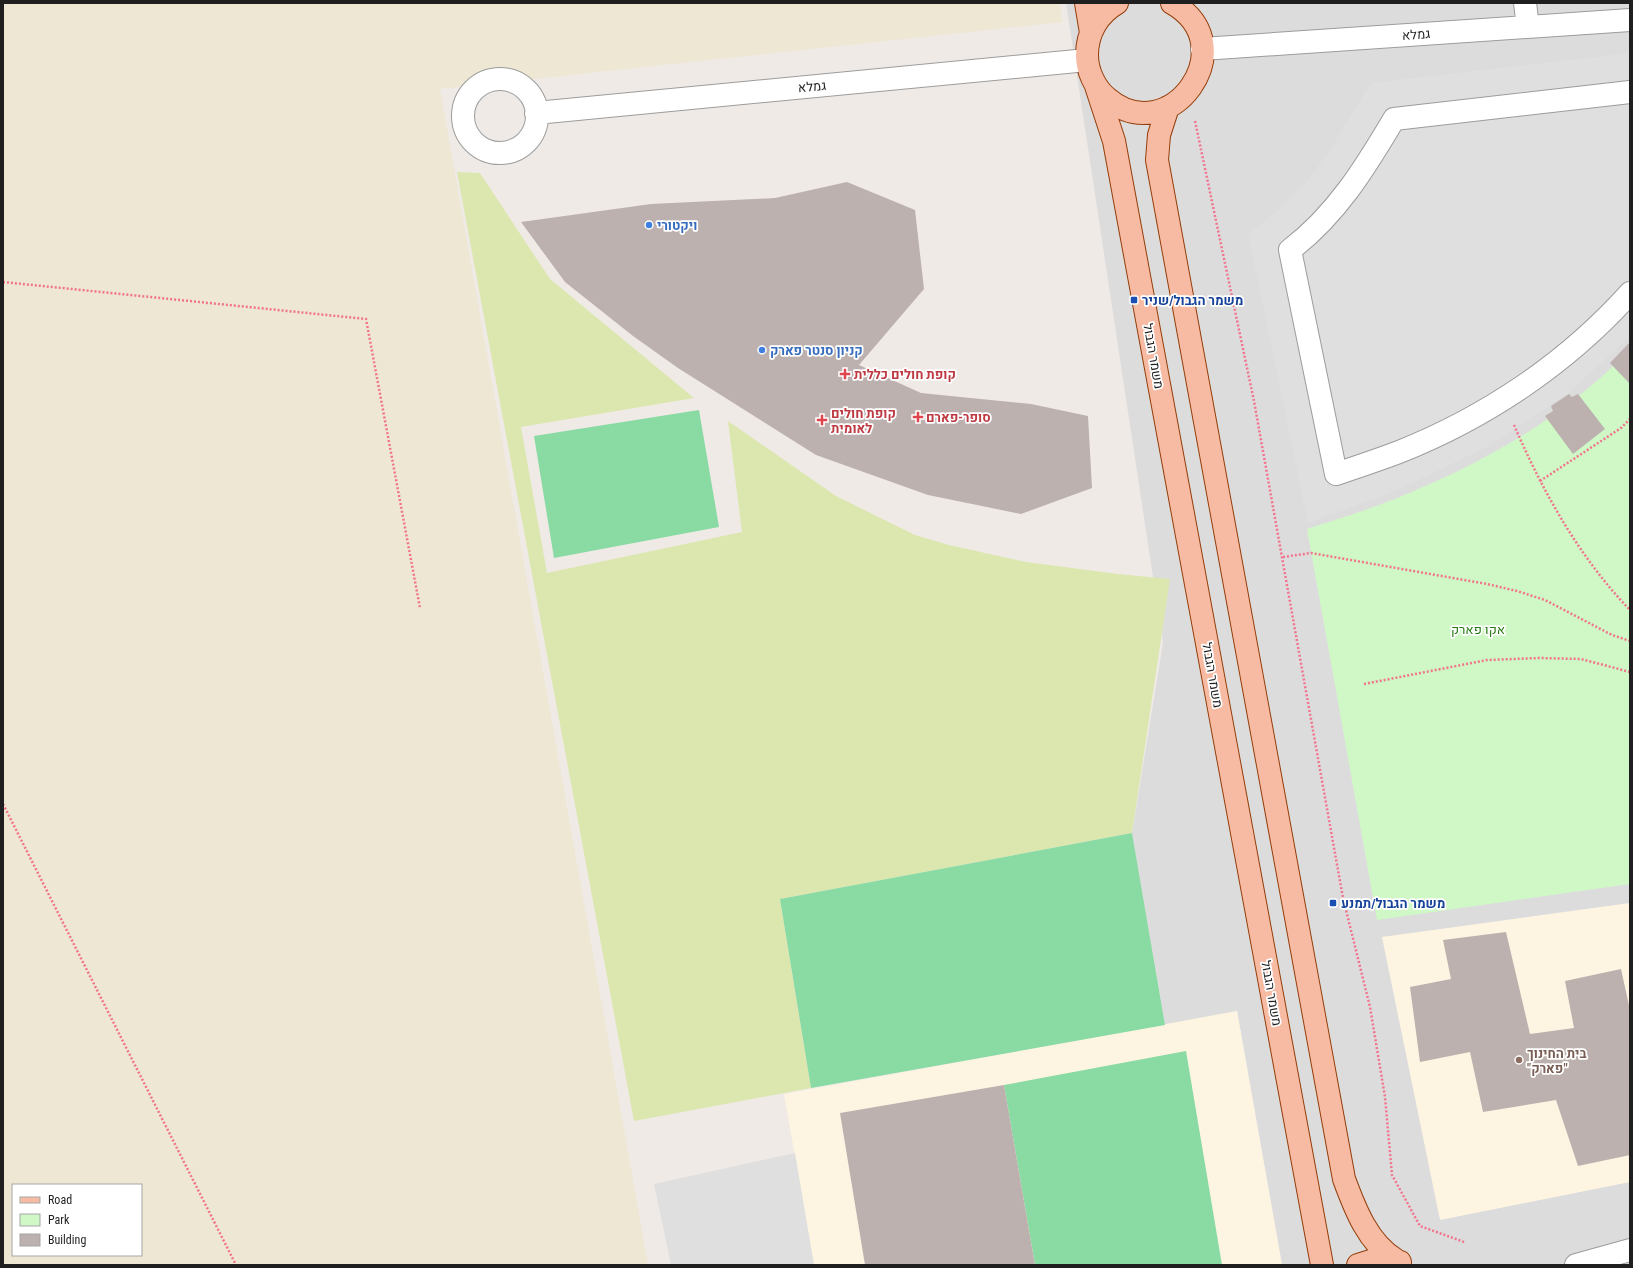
<svg xmlns="http://www.w3.org/2000/svg" width="1633" height="1268" font-family="'Roboto Condensed',Heebo,sans-serif">
  <style>
    .residential { fill: #dddcdd }
    .education { fill: #fdf5e1 }
    .farmland { fill: #ede7d3; fill-rule: evenodd }
    .grass { fill: #dbe7af }
    .park { fill: #d0f7c6 }
    .pitch { fill: #89daa3 }
    .parking { fill: #dfdfdf }
    .building { fill: #bcb1af }
    .lines { fill: none; stroke-linecap: round; stroke-linejoin: round }
    .minor-casing { stroke: #9c9c9c; stroke-width: 24 }
    .major-casing { stroke: #933d08; stroke-width: 24 }
    .path { stroke: #f2748c; stroke-width: 2.5; stroke-dasharray: 2 2; stroke-linecap: butt }
    .minor { stroke: #fff; stroke-width: 22 }
    .major { stroke: #f7bba4; stroke-width: 22 }
    .shop-dot { fill: #3f7fe0; stroke: #fff; stroke-width: 1.5 }
    .transit-dot { fill: #1a4fb4; stroke: #fff; stroke-width: 1.5 }
    .health-dot { fill: #e0444e; stroke: #fff; stroke-width: 1.5 }
    .education-dot { fill: #8d6e63; stroke: #fff; stroke-width: 1.5 }
    .labels { text-anchor: middle; stroke-width: 3.5; stroke-linejoin: round; paint-order: stroke }
    .street-label { font-size: 13px; fill: #1f1f1f; stroke: #fff }
    .shop-label { font-size: 13px; font-weight: bold; fill: #366cbe; stroke: #fff; text-anchor: start }
    .transit-label { font-size: 13px; font-weight: bold; fill: #164399; stroke: #fff; text-anchor: start }
    .health-label { font-size: 13px; font-weight: bold; fill: #be3a42; stroke: #fff; text-anchor: start }
    .park-label { font-size: 13px; fill: #277912; stroke: #fff }
    .education-label { font-size: 13px; font-weight: bold; fill: #785e54; stroke: #fff; text-anchor: start }
  </style>
  <rect width="100%" height="100%" fill="#f0eae6"/>
  <path class="residential" d="M 1066,3 L 1630,3 L 1630,1265 L 1282,1265 L 1237,1011 L 1165,1025 L 1132,833 L 1163,643 Z"/>
  <path class="education" d="M 1630,903 L 1630,1182 L 1440,1220 L 1382,937 Z
    M 1237,1011 L 1282,1265 L 814,1265 L 784,1094 Z"/>
  <path class="farmland" d="M 3,3 L 1060,3 L 1062,22 L 440,89 L 648,1265 L 3,1265 ZM 13,1185 L 141,1185 L 141,1255 L 13,1255 Z"/>
  <path class="grass" d="M 457,172 L 480,173 L 550,279 L 694,398 L 521,427 L 547,573 L 742,532 L 728,421 L 836,496 L 915,535 L 949,545 L 1026,562 L 1118,574 L 1170,579 L 1132,833 L 780,899 L 811,1088 L 634,1121 Z"/>
  <path class="park" d="M 1630,349 L 1630,884 L 1377,920 L 1307,529 C 1331,521 1355,514 1379,505 C 1471,470 1562,421 1630,349 Z"/>
  <path class="pitch" d="M 699,410 L 719,527 L 554,558 L 534,436 Z
    M 1132,833 L 1165,1025 L 811,1088 L 780,899 Z
    M 1186,1051 L 1222,1265 L 1035,1265 L 1004,1085 Z"/>
  <path class="parking" d="M 1630,53 L 1630,335 L 1623,343 L 1566,395 L 1486,447 L 1400,489 L 1308,523 L 1248,234 L 1279,210 L 1309,180 L 1335,142 L 1371,83 Z
    M 795,1153 L 814,1265 L 671,1265 L 654,1184 Z"/>
  <path class="building" d="M 847,182 L 915,210 L 924,289 L 859,365 L 921,393 L 1031,404 L 1088,416 L 1092,488 L 1021,514 L 928,495 L 816,455 L 678,368 L 633,336 L 565,282 L 521,222 L 651,204 L 775,198 Z
    M 1630,342 L 1630,384 L 1610,363 Z
    M 1569,394 L 1572,397 L 1578,394 L 1605,429 L 1573,454 L 1545,416 L 1553,411 L 1551,406 Z
    M 1506,932 L 1530,1034 L 1574,1028 L 1565,981 L 1621,969 L 1630,1010 L 1630,1155 L 1578,1166 L 1556,1100 L 1483,1112 L 1470,1052 L 1420,1062 L 1410,987 L 1451,979 L 1443,940 Z
    M 1004,1085 L 1035,1265 L 865,1265 L 840,1113 Z"/>
  <g class="lines">
    <defs>
      <path id="minor" d="M 1525,3 L 1528,27
        M 1202,49 L 1630,20
        M463 116a37 37 0 1 1 74 0a37 37 0 1 1-74 0Z
        M 1630,92 L 1394,119 C 1365,168 1336,215 1290,250 L 1336,474 C 1357,467 1378,460 1399,452 C 1487,417 1567,363 1630,293
        M 536,113 L 1087,60
        M 1576,1265 L 1630,1250"/>
      <path id="major" d="M 1086,3 L 1091,33
        M 1117,3 C 1098,14 1087,33 1087,55 C 1087,71 1095,88 1107,98 C 1169,152 1247,46 1172,3
        M 1096,86 L 1114,141 L 1322,1265
        M 1168,107 L 1159,135 L 1157,160 L 1344,1179 C 1355,1209 1368,1243 1396,1260
        M 1358,1265 L 1377,1259 L 1400,1262"/>
    </defs>
    <use href="#minor" class="minor-casing"/>
    <use href="#major" class="major-casing"/>
    <path class="path" d="M 1195,121 L 1254,401 L 1343,898 L 1370,1007 L 1385,1097 L 1392,1175 L 1420,1226 L 1464,1242
      M 3,282 L 366,319 L 420,608
      M 1514,425 C 1543,492 1579,557 1630,610
      M 1540,481 L 1621,428 L 1630,419
      M 1283,557 L 1311,553 L 1487,584 L 1517,591 L 1545,600 L 1612,635 L 1630,641
      M 1364,684 L 1487,660 L 1539,658 L 1581,659 L 1630,672
      M 3,804 L 236,1265"/>
    <use href="#minor" class="minor"/>
    <use href="#major" class="major"/>
  </g>
  <g class="shop-dot">
    <circle cx="649" cy="225" r="4"/>
    <circle cx="762" cy="350" r="4"/>
  </g>
  <g class="transit-dot">
    <rect x="1130" y="296" width="8" height="8" rx="2"/>
    <rect x="1329" y="899" width="8" height="8" rx="2"/>
  </g>
  <g class="health-dot">
    <path d="M843 368h4v4h4v4h-4v4h-4v-4h-4v-4h4z"/>
    <path d="M916 411h4v4h4v4h-4v4h-4v-4h-4v-4h4z"/>
    <path d="M820 414h4v4h4v4h-4v4h-4v-4h-4v-4h4z"/>
  </g>
  <circle class="education-dot" cx="1519" cy="1060" r="4"/>
  <g class="labels">
    <g class="street-label">
      <text transform="translate(1416 34) rotate(-4)" y="5">גמלא</text>
      <text transform="translate(812 86) rotate(-5)" y="5">גמלא</text>
      <text transform="translate(1154 356) rotate(80)" y="5">משמר הגבול</text>
      <text transform="translate(1213 675) rotate(80)" y="5">משמר הגבול</text>
      <text transform="translate(1272 993) rotate(80)" y="5">משמר הגבול</text>
    </g>
    <g class="shop-label">
      <text x="657" y="230">ויקטורי</text>
      <text x="770" y="355">קניון סנטר פארק</text>
    </g>
    <g class="transit-label">
      <text x="1142" y="305">משמר הגבול/שניר</text>
      <text x="1341" y="908">משמר הגבול/תמנע</text>
    </g>
    <g class="health-label">
      <text x="854" y="379">קופת חולים כללית</text>
      <text x="831" y="418">קופת חולים<tspan x="831" dy="15">לאומית</tspan></text>
      <text x="926" y="422">סופר-פארם</text>
    </g>
    <g class="park-label">
      <text x="1478" y="634">אקו פארק</text>
    </g>
    <g class="education-label">
      <text x="1527" y="1058">בית החינוך<tspan x="1527" dy="15">"פארק"</tspan></text>
    </g>
  </g>
  <rect width="1633" height="1268" fill="none" stroke="#1f1f1f" stroke-width="8"/>
  <rect x="12" y="1184" width="130" height="72" fill="#ffffff" stroke="#a5a5a5"/>
  <rect x="20" y="1197" width="20" height="6" fill="#f7bba4" stroke="#a5a5a5"/>
  <text x="48" y="1204" font-size="12" fill="#1f1f1f">Road</text>
  <rect x="20" y="1214" width="20" height="12" fill="#d0f7c6" stroke="#a5a5a5"/>
  <text x="48" y="1224" font-size="12" fill="#1f1f1f">Park</text>
  <rect x="20" y="1234" width="20" height="12" fill="#bcb1af" stroke="#a5a5a5"/>
  <text x="48" y="1244" font-size="12" fill="#1f1f1f">Building</text>
</svg>
